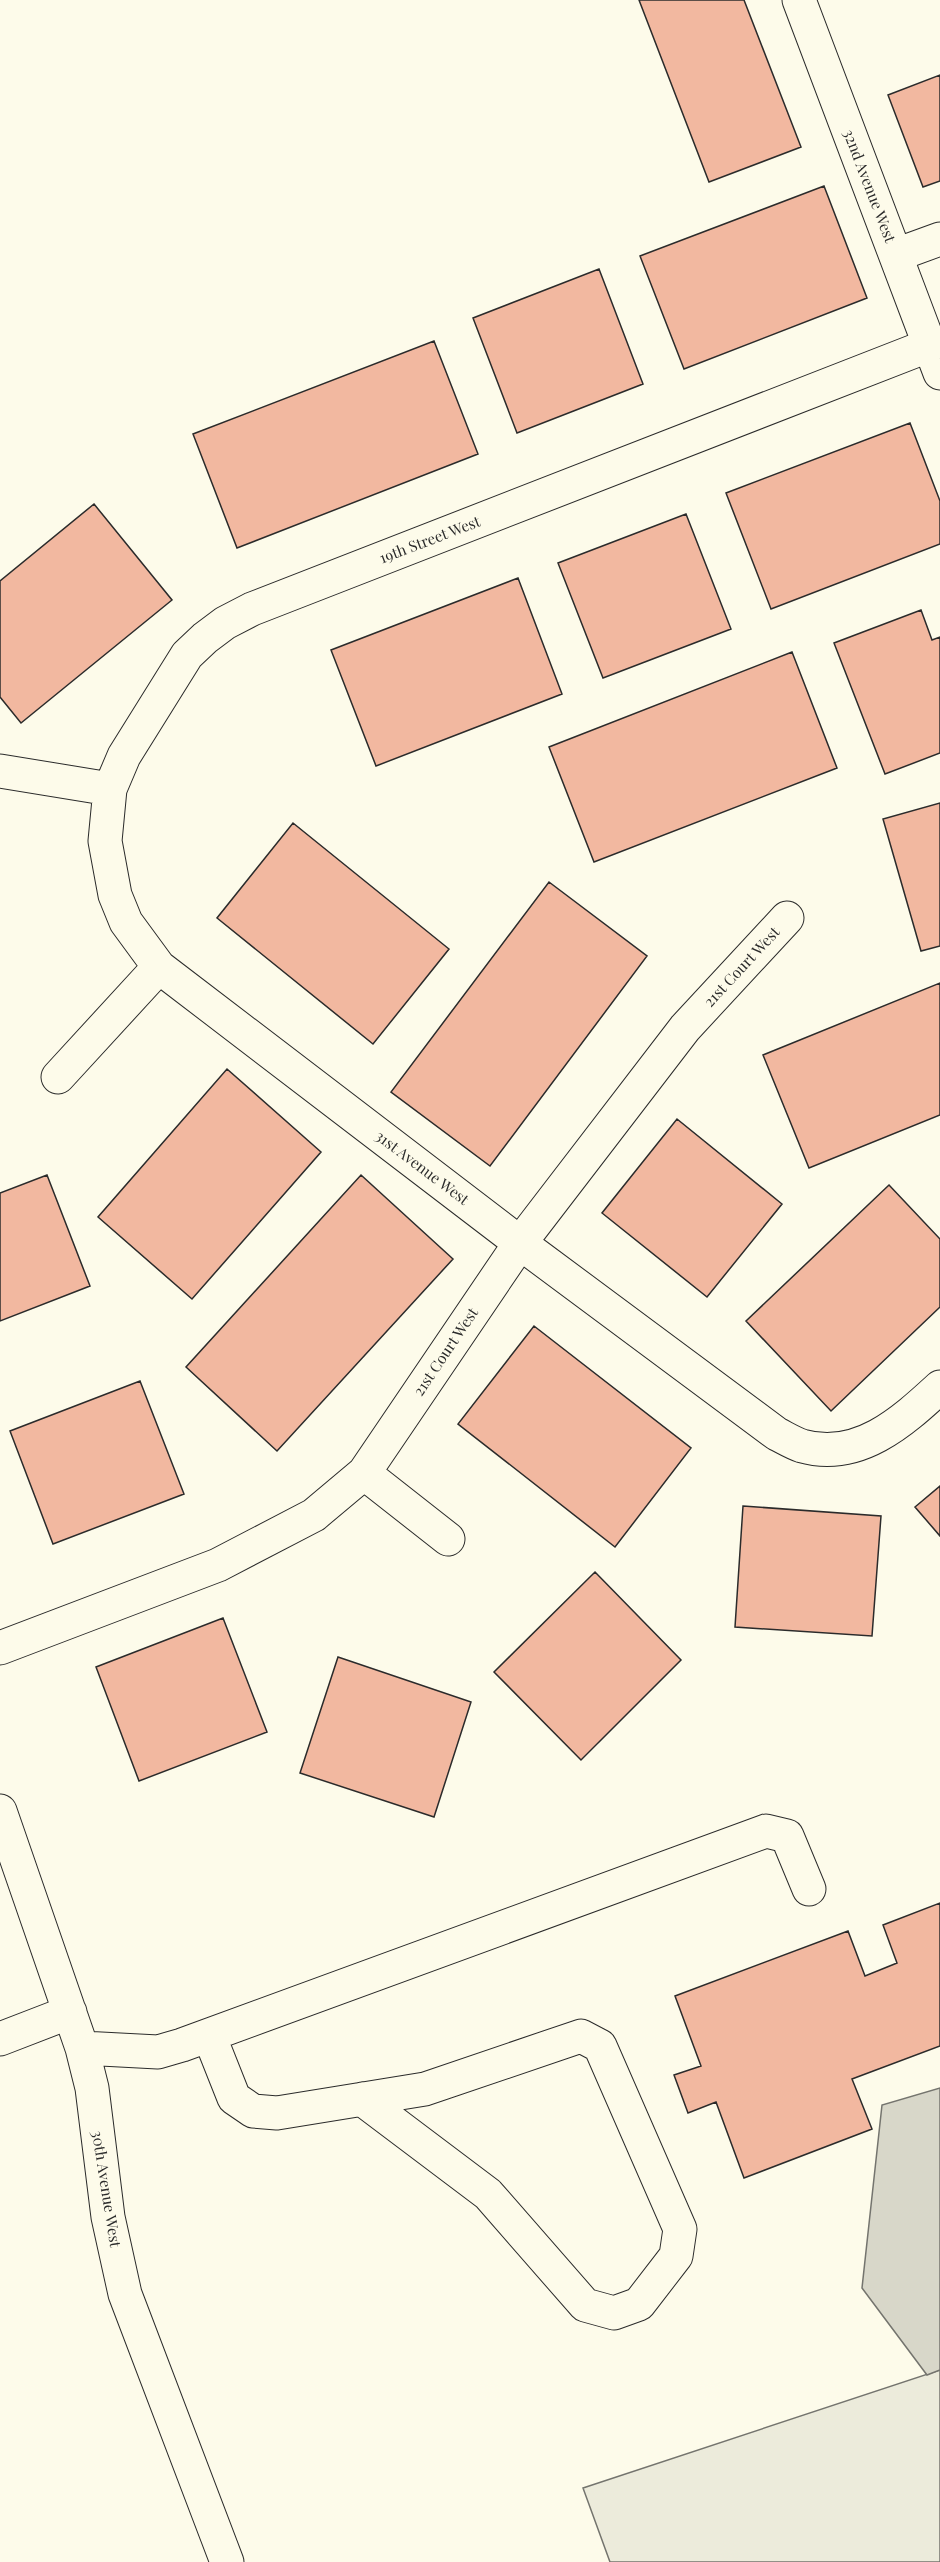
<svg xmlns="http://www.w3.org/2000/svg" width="940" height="2562" font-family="'Playfair Display',serif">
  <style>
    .green { fill: #ecebdb; stroke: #74746e; stroke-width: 1.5 }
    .water { fill: #d8d7c9; stroke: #74746e; stroke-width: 1.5 }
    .building { fill: #f2b8a0; stroke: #2b2b2b; stroke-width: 1.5 }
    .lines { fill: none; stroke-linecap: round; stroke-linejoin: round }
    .minor-casing { stroke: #2b2b2b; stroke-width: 35 }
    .minor { stroke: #fdfbea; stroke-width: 33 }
    .labels { text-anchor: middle; stroke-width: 4.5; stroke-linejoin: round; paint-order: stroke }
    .street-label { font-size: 15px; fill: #2b2b2b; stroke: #fdfbea }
  </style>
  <rect width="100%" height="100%" fill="#fdfbea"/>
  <path class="green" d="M 940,2370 L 940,2562 L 610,2562 L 583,2488 Z"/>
  <path class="water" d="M 940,2088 L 940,2370 L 927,2375 L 862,2288 L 882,2105 Z"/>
  <path class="building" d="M 639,0 L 744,0 L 801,147 L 709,182 Z
    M 940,75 L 940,181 L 923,187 L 888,95 Z
    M 824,186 L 867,298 L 684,369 L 640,256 Z
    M 599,269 L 643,384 L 517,433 L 473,318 Z
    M 434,341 L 478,454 L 237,548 L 193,434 Z
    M 910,423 L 940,501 L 940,544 L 771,609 L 726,493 Z
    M 94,504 L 172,600 L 21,723 L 0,697 L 0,581 Z
    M 686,514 L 731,629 L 603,678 L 558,563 Z
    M 518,578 L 562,694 L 376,766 L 331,650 Z
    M 921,610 L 932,640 L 940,637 L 940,753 L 885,774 L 834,643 Z
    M 792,652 L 837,768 L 594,862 L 549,747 Z
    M 940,803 L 940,946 L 921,951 L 883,819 Z
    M 293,823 L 449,949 L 373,1044 L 217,918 Z
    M 549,882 L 647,956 L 490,1166 L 391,1092 Z
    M 940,983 L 940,1115 L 809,1168 L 763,1055 Z
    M 227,1069 L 321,1152 L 192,1299 L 98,1217 Z
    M 677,1119 L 782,1204 L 707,1297 L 602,1213 Z
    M 47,1175 L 90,1286 L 0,1321 L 0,1193 Z
    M 361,1175 L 453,1259 L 277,1451 L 186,1367 Z
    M 889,1185 L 940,1239 L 940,1307 L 831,1411 L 746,1321 Z
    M 534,1326 L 691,1448 L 615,1547 L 458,1424 Z
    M 140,1381 L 184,1494 L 53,1544 L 10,1431 Z
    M 940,1486 L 940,1536 L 915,1507 Z
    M 743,1506 L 881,1516 L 872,1636 L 735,1627 Z
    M 595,1572 L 681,1660 L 581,1760 L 494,1672 Z
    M 223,1618 L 267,1732 L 139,1781 L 96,1667 Z
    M 338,1657 L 471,1702 L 434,1817 L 300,1773 Z
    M 940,1903 L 940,2046 L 852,2079 L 872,2129 L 744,2178 L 716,2102 L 688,2113 L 674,2075 L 701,2066 L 675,1996 L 848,1931 L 865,1976 L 897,1963 L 883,1925 Z"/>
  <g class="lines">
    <defs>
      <path id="minor" d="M 799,0 L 940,373
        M 896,255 L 940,239
        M 930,345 L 252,609 L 225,623 L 205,638 L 187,655 L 124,756 L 110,789 L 105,841 L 115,895 L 126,922 L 159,967 L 520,1243 L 777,1434 C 785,1438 793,1443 802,1446 C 858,1462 902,1422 940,1387
        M 0,771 L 110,789
        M 58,1077 L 159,967
        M 364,1473 L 448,1539
        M 0,1648 L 218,1565 L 314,1515 L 364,1473 L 520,1243 L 685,1028 L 787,918
        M 0,1811 L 82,2048 L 92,2088 L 108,2217 L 125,2294 L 227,2562
        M 209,2035 L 234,2098 L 253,2111 L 277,2113 L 425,2089 L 581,2036 L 600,2046 L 680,2229 L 676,2256 L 639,2304 L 614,2313 L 585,2305 L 488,2194 L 362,2099
        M 0,2039 L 70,2012
        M 82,2048 L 158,2052 L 182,2045 L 766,1831 L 787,1836 L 809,1889"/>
    </defs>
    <use href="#minor" class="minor-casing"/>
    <use href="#minor" class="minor"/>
  </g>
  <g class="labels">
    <g class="street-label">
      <text transform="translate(869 186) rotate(69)" y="5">32nd Avenue West</text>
      <text transform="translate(430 540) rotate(-21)" y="5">19th Street West</text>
      <text transform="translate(742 967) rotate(-47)" y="5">21st Court West</text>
      <text transform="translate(422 1168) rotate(37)" y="5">31st Avenue West</text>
      <text transform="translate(446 1352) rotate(-56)" y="5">21st Court West</text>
      <text transform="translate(106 2189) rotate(81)" y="5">30th Avenue West</text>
    </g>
  </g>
</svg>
